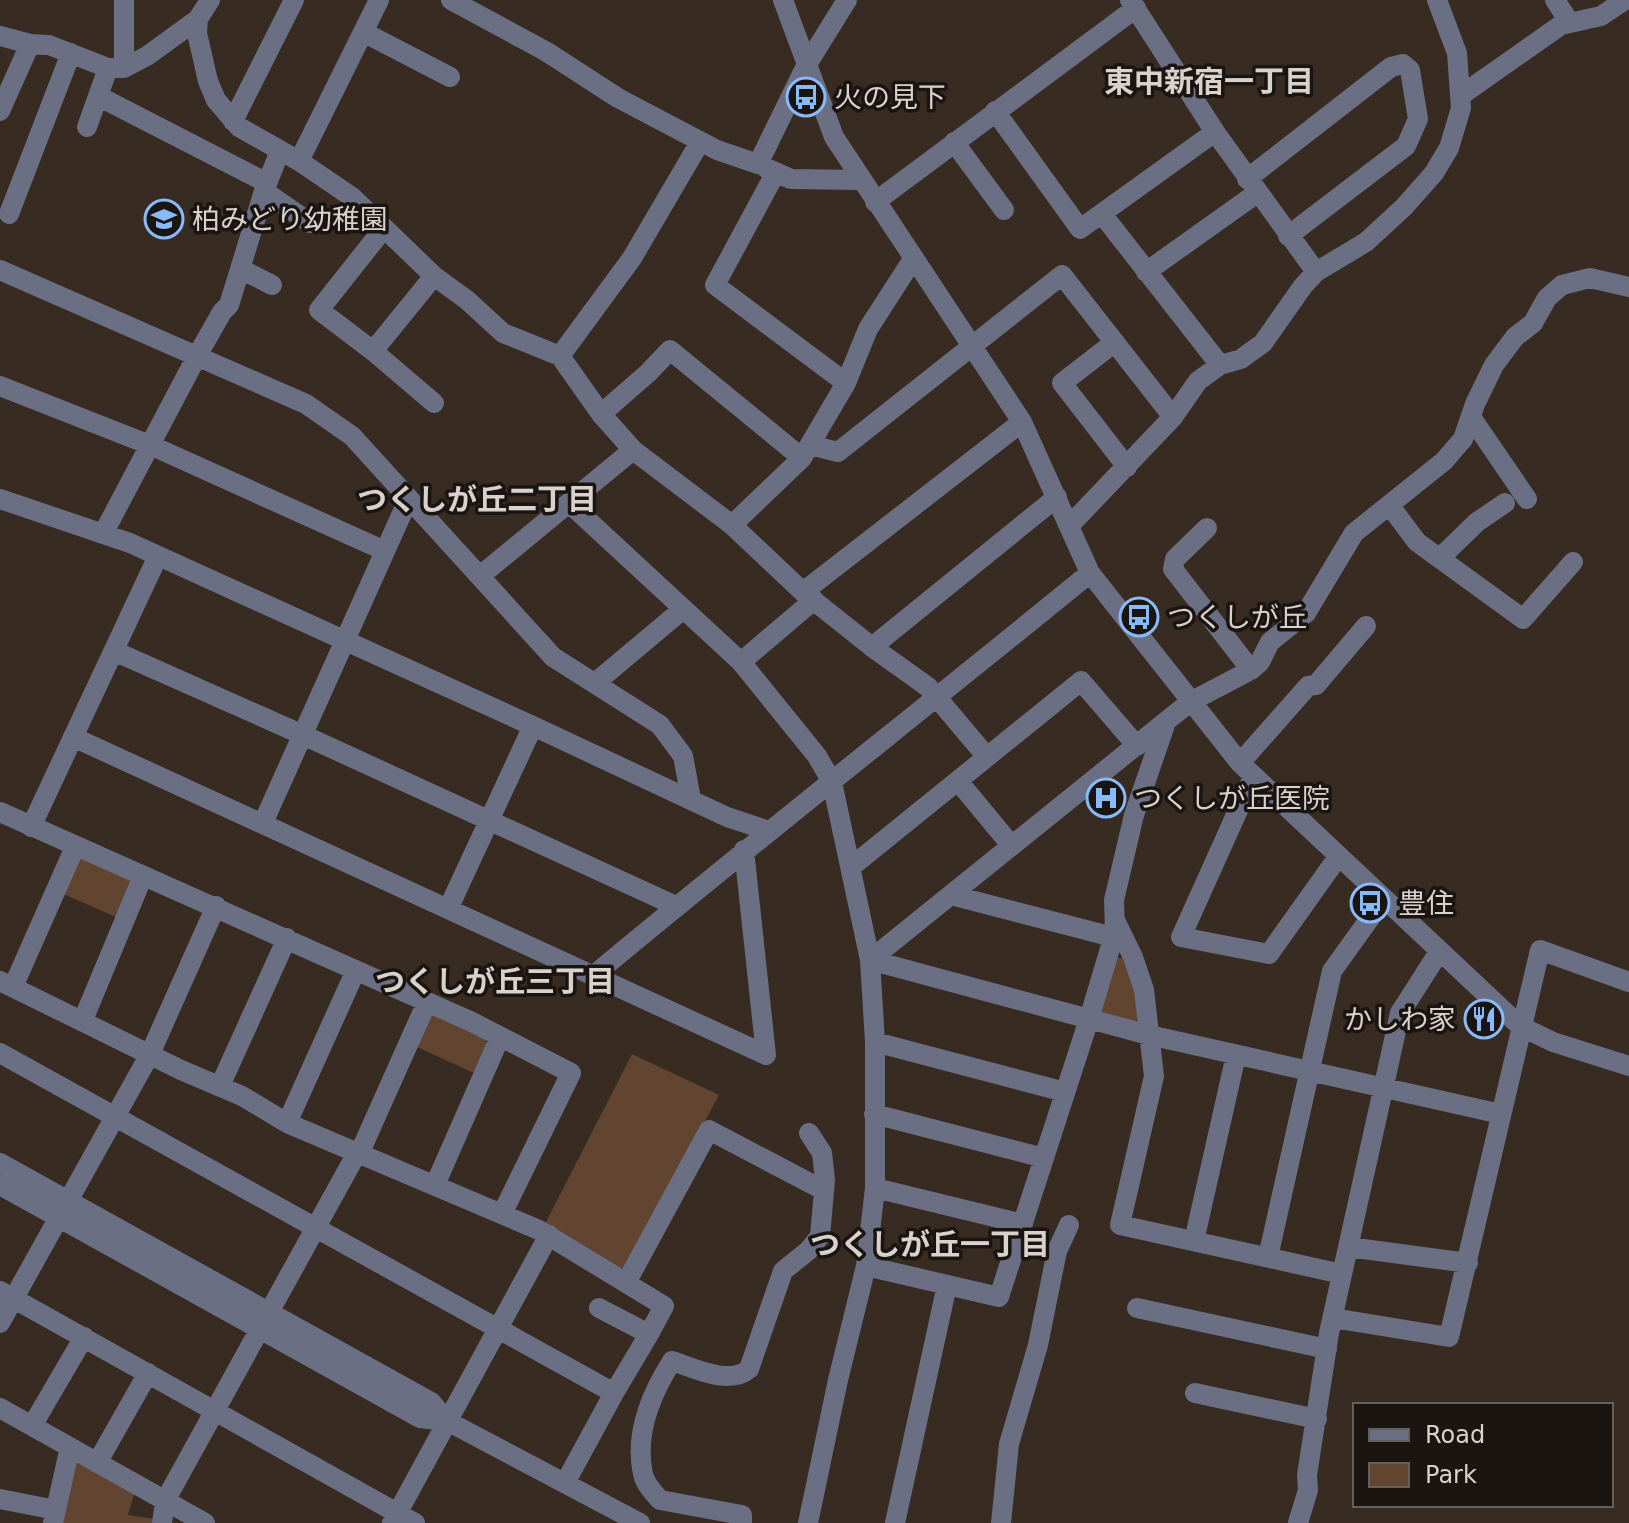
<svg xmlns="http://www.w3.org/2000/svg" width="1629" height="1523" font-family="'DejaVu Sans','Noto Sans JP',sans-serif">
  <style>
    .green { fill: #614531 }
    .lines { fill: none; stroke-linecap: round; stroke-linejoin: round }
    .minor { stroke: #6b6f84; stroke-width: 20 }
    .labels { text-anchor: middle; stroke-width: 7; stroke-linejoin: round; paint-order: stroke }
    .poi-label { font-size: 28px; fill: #d9d1cc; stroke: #1a1511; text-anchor: start }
    .neighbourhood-label { font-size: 30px; font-weight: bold; fill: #d9d1cc; stroke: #1a1511 }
  </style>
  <rect width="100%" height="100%" fill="#372b22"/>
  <path class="green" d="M 82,857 L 130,879 L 133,886 L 118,918 L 61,893 L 75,860 Z
    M 1116,958 L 1125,958 L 1136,992 L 1139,1018 L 1134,1023 L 1104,1015 L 1100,1009 Z
    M 436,1014 L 485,1040 L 488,1047 L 476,1074 L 415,1046 L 429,1016 Z
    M 632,1054 L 719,1095 L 626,1269 L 617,1269 L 545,1224 Z
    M 78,1458 L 135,1491 L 128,1515 L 155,1519 L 155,1523 L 59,1523 Z"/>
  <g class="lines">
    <path class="minor" d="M 124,0 L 124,68
      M 451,0 L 547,52 L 618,98 L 717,150 L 758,164 L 806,66 L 847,0
      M 783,0 L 834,137 L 1022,422 L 1090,573 L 1240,763 L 1520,1026 L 1553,1042 L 1629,1066
      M 1130,0 L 1215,132 L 1316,272
      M 1555,0 L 1570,23
      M 198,19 L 197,33 L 208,81 L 216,100 L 239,127 L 299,161 L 352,197 L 434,276 L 467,300 L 503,333 L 560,356 L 601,414 L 633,450
      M 363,32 L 450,77
      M 0,36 L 30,44 L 49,45 L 108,68 L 124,68 L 147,56 L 198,19 L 210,0
      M 98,96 L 267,183
      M 1460,96 L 1561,25 L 1601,16 L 1625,0
      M 0,111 L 30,44
      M 995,111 L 1080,229 L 1215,132
      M 233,121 L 294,0
      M 87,127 L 108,68
      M 954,142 L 1004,210
      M 299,161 L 379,0
      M 766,168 L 791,179 L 860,180
      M 776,172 L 715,285 L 846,383
      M 1247,179 L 1391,67 L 1403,64 L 1410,70 L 1418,119 L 1406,146 L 1288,236
      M 264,191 L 310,223
      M 875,202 L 1136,8
      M 9,214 L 71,53
      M 1102,214 L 1220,365
      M 384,228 L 319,310 L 373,351 L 434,403
      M 241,269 L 272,285
      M 0,270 L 306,404 L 352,436 L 553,657 L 660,725 L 683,756 L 691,799
      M 1146,272 L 1257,193
      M 1115,342 L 1062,383 L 1127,467
      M 373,351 L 434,276
      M 560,356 L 632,258 L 700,142
      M 0,386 L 150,445 L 385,551
      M 601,414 L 648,373 L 670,350 L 802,458
      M 1471,417 L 1527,499
      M 810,445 L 838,452 L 1062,275 L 1173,417
      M 0,499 L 130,543 L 533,726 L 727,817 L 769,831
      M 569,503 L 741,662 L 817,756 L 832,782 L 870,960 L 875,1042 L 875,1188 L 866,1266 L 838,1380 L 808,1523
      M 1390,506 L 1417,542 L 1523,619 L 1573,562
      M 732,525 L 802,458 L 846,383 L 868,329 L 913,259
      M 1070,525 L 1173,417 L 1198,381 L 1220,365 L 1241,359 L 1263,343 L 1303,286 L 1316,272 L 1366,242 L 1404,207 L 1434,173 L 1449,148 L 1461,108 L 1457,53 L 1437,0
      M 1207,528 L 1175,559 L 1173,569 L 1251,670
      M 103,534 L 197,356 L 222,312 L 229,305 L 264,191 L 280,151
      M 1440,558 L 1477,522 L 1505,503
      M 480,576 L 633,450 L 732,525 L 803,592 L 872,647 L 928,687 L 987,757
      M 803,592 L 1022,422
      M 872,647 L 1057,497
      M 114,651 L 303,735 L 676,906
      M 741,662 L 814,600
      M 595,683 L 682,610
      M 73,737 L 766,1055 L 744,850
      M 1240,763 L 1308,686 L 1316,685 L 1366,626
      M 1253,777 L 1181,937 L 1269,954 L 1338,857
      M 958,781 L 1011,845
      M 0,812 L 472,1022 L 571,1073 L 502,1214
      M 263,823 L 408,500
      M 31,827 L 158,556
      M 851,867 L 1081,681 L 1137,746
      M 951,895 L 1113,937
      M 449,907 L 533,726
      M 1115,920 L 1133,957 L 1144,990 L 1154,1076 L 1120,1225 L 1342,1274
      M 870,960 L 1190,702 L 1251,670 L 1260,662 L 1270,642 L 1306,613 L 1354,533 L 1444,461 L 1463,439 L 1475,404 L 1494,365 L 1515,337 L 1533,323 L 1547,298 L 1562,285 L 1590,278 L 1629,287
      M 870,960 L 1149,1035 L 1501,1114
      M 593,976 C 757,839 925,708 1090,573
      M 0,981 L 181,1070 L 242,1096 L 287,1123 L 539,1230 L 664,1306 L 649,1334
      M 13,987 L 75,847
      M 83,1020 L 143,876
      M 875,1042 L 1065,1092
      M 0,1053 L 614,1393 L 565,1483
      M 220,1086 L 287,938
      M 874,1114 L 1044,1158
      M 287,1123 L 356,970
      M 360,1152 L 427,1002
      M 0,1163 L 431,1402 L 447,1421
      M 0,1185 L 420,1418 L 447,1421 L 640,1523
      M 435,1185 L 500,1037
      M 875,1188 L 1023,1224
      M 1194,1241 L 1236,1055
      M 1348,1247 L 1468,1263
      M 1268,1257 L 1332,971 L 1383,900
      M 866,1266 L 999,1297 L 1089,1019 L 1115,932 L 1114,900 L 1134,815 L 1166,722
      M 626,1283 L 709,1130 L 823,1190
      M 0,1291 L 415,1523
      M 599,1308 L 649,1334 L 614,1393
      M 1137,1308 L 1327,1349
      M 1333,1318 L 1449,1337 L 1540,950 L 1629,982
      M 0,1323 L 150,1054 L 216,906
      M 1195,1393 L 1317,1419
      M 0,1408 L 205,1523
      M 32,1426 L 84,1337
      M 97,1463 L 148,1373
      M 0,1499 L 56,1510
      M 53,1523 L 70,1447
      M 162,1523 L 165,1501 L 358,1151
      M 392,1523 L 549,1235
      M 742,1523 L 742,1515 L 660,1500 C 653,1492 645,1484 643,1474 C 634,1433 651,1394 672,1361 C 694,1368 729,1386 749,1369 L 783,1271 L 809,1250 L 820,1236 L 825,1180 L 822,1153 L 809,1133
      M 895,1523 L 947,1285
      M 1001,1523 L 1009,1444 L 1038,1345 L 1057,1251 L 1069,1225
      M 1298,1523 L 1308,1490 L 1307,1475 L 1329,1333 L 1400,1013 L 1439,952"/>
  </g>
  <defs>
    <symbol id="bus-ring" viewBox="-11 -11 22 22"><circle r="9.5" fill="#1a1511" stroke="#89bafc" stroke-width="1.5"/><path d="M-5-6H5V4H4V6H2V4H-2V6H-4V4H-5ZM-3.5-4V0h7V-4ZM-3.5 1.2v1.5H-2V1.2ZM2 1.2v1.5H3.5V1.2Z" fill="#89bafc"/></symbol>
    <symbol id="school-ring" viewBox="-11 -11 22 22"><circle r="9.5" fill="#1a1511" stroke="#89bafc" stroke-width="1.5"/><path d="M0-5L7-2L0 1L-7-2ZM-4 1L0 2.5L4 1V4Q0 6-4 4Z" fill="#89bafc"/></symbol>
    <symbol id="hospital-ring" viewBox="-11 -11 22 22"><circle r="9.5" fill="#1a1511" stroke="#89bafc" stroke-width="1.5"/><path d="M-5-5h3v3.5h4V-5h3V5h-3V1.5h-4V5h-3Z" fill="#89bafc"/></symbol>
    <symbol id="restaurant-ring" viewBox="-11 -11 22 22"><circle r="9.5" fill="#1a1511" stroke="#89bafc" stroke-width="1.5"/><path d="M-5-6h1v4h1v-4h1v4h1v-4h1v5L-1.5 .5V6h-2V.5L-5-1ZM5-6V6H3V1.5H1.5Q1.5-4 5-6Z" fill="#89bafc"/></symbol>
  </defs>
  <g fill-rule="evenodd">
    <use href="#bus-ring" x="784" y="75" width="44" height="44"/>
    <use href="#school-ring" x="142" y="197" width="44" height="44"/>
    <use href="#bus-ring" x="1117" y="595" width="44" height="44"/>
    <use href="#hospital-ring" x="1084" y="776" width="44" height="44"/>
    <use href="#bus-ring" x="1348" y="881" width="44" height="44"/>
    <use href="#restaurant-ring" x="1462" y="997" width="44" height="44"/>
  </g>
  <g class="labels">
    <g class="poi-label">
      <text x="834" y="107">火の見下</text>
      <text x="192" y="229">柏みどり幼稚園</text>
      <text x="1167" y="627">つくしが丘</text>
      <text x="1134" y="808">つくしが丘医院</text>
      <text x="1398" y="913">豊住</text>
      <text x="1456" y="1029" text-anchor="end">かしわ家</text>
    </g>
    <g class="neighbourhood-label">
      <text x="1209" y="92">東中新宿一丁目</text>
      <text x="477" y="510">つくしが丘二丁目</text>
      <text x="495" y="992">つくしが丘三丁目</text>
      <text x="930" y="1255">つくしが丘一丁目</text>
    </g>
  </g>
  <rect x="1353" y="1403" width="260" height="104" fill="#1a1511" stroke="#66605c" stroke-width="2"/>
  <rect x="1369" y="1429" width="40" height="12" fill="#6b6f84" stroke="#66605c" stroke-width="2"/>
  <text x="1425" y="1443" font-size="24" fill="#d9d1cc">Road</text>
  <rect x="1369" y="1463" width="40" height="24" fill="#614531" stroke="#66605c" stroke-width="2"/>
  <text x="1425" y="1483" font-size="24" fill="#d9d1cc">Park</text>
</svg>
